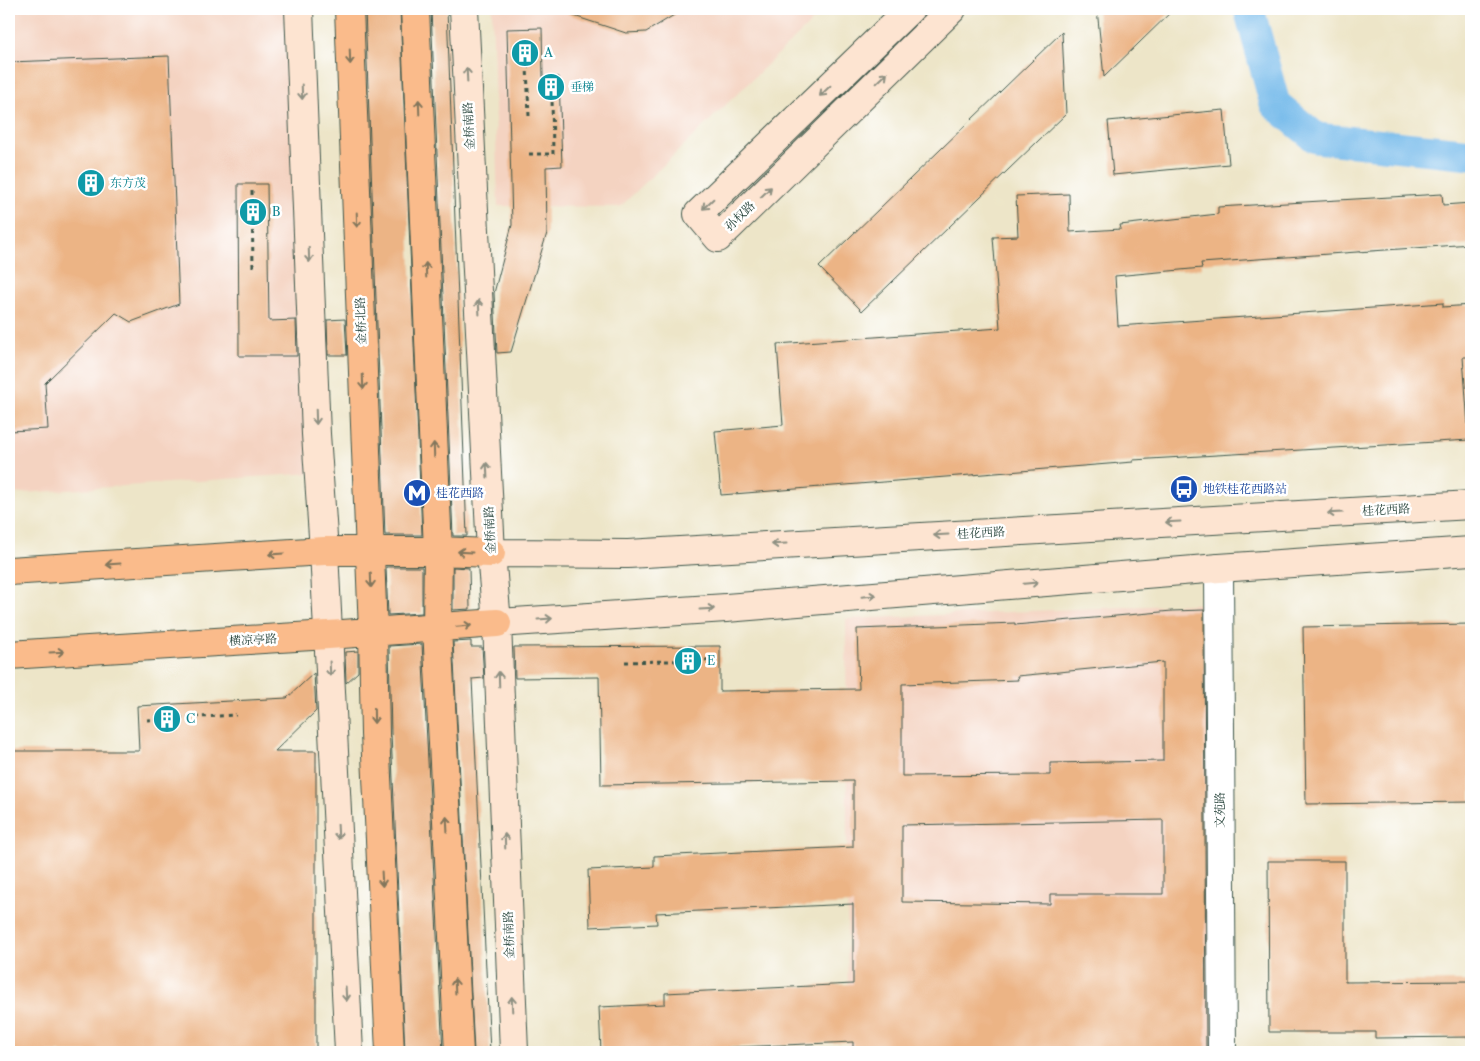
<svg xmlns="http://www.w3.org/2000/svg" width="1480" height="1061" font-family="'Libre Caslon Text','Noto Serif SC',serif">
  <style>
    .built { fill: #f4d3c1 }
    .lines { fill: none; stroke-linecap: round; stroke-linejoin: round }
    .canal { stroke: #73b9ea; stroke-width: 31 }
    .building { fill: #ecb485; fill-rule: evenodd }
    .minor-casing { stroke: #3e564a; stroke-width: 30 }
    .secondary-casing { stroke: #3e564a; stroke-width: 30 }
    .primary-casing { stroke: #3e564a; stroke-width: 30 }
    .path { stroke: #3e564a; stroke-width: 3; stroke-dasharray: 4 4; stroke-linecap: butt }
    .minor { stroke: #fff; stroke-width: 28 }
    .secondary { stroke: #fde4d1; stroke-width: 28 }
    .primary { stroke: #fabb8b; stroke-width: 28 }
    .oneway { stroke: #82765b }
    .oneway2 { stroke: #8e9082 }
    .labels { text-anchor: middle; stroke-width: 5; stroke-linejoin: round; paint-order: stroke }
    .culture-label { font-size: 12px; fill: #0d838f; stroke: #fff; text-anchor: start }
    .street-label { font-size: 12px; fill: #1f3d34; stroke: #fff }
    .transit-label { font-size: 12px; fill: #164399; stroke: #fff; text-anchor: start }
  </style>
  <rect width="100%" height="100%" fill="#fff"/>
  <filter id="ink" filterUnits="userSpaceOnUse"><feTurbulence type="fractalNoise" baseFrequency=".02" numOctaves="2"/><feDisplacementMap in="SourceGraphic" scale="10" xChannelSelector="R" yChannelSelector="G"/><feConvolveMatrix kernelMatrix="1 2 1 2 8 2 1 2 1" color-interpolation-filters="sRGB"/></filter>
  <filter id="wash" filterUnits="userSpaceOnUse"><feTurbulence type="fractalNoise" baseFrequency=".0096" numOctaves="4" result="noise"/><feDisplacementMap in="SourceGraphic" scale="20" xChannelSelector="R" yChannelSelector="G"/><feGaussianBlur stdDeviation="1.12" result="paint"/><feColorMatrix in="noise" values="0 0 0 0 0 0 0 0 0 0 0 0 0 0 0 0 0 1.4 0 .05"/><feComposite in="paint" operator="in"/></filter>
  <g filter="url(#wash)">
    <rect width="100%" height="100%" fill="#ede5c8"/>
    <path class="built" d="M 9,9 L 292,9 L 314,473 L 9,494 Z
      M 492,9 L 825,9 L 620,207 L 498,206 Z
      M 1216,603 L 1219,1052 L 848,1052 L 846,619 Z"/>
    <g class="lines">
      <path class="canal" d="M 1249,9 L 1275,104 L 1316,138 L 1471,154"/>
    </g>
    <g id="blocks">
      <path class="building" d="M 365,9 L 400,9 L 422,535 L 385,535 Z
        M 431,9 L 447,9 L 467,536 L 453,536 Z
        M 568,9 L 684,9 L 646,32 L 626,33 L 568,14 Z
        M 1097,9 L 1174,9 L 1104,77 Z
        M 542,28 L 543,77 L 559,77 L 562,166 L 546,167 L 547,233 L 511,352 L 497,353 L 494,293 L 512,225 L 507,29 Z
        M 1062,32 L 1066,114 L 862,311 L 819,267 Z
        M 169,56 L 179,304 L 131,322 L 116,313 L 45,383 L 48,429 L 9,431 L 9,62 Z
        M 1224,110 L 1229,164 L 1113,175 L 1108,121 Z
        M 238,184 L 267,184 L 269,321 L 296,320 L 297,356 L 239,356 Z
        M 1069,194 L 1070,232 L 1121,229 L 1120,225 L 1218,214 L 1218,207 L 1442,194 L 1443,205 L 1471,203 L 1471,244 L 1201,263 L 1202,268 L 1115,276 L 1118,326 L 1443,303 L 1443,307 L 1471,305 L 1471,357 L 1463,357 L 1469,440 L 1133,460 L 1133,462 L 721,495 L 715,431 L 783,425 L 777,344 L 1000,328 L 993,237 L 1018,236 L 1016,196 Z
        M 345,319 L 347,355 L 328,355 L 327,320 Z
        M 386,567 L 422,567 L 422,613 L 388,615 Z
        M 453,567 L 469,568 L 470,609 L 453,610 Z
        M 1204,610 L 1206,1052 L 853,1052 L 853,1042 L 668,1050 L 668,1052 L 601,1052 L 599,1007 L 665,1004 L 665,993 L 853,984 L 853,904 L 656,913 L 657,924 L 590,927 L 588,870 L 654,867 L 654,856 L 853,847 L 853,781 L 601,785 L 599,677 L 515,678 L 514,647 L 720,646 L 720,691 L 859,689 L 857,629 L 1015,623 L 1015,625 L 1172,611 ZM 1163,662 L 1163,761 L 1050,763 L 1050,775 L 902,776 L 902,684 L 1018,680 L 1017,676 ZM 1163,820 L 1163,894 L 1050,894 L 1050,904 L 902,902 L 902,825 Z
        M 1471,624 L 1471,802 L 1306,804 L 1303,627 Z
        M 471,641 L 471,647 L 482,647 L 484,678 L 472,679 L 490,1052 L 474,1052 L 453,642 Z
        M 422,644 L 443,1052 L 405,1052 L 391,733 L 389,646 Z
        M 358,651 L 358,672 L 346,683 L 345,652 Z
        M 314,673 L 316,711 L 275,751 L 316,751 L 316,1052 L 9,1052 L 9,751 L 139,751 L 137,706 L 287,698 Z
        M 1268,861 L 1345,861 L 1345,982 L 1471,981 L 1471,1037 L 1375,1038 L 1375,1032 L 1269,1032 Z"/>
    </g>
  </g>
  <g filter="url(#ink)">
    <use href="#blocks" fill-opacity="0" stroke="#3e564a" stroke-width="1"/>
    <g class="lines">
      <defs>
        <path id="minor" d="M 1219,568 L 1222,1052"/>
        <path id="secondary" d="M 299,9 L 316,434 L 324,551 L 349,1052
          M 464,9 L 491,553 L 497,623 L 514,1052
          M 910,9 L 698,214 L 718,238 L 952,9
          M 491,553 L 628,554 L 1471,505
          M 497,623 L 726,608 L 1219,568 L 1471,551"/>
        <path id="primary" d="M 349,9 L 373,632 L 375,734 L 390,1052
          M 415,9 L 438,551 L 437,628 L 459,1052
          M 9,571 L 324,551 L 438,551 L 491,553
          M 9,655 L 328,635 L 497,623"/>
      </defs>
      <use href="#minor" class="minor-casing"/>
      <use href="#secondary" class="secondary-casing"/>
      <use href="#primary" class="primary-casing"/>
      <path class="path" d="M 526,40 L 529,117
        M 529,154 L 553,154 L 552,97
        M 252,191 L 253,269
        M 625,662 L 710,660
        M 147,720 L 236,715"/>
      <use href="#minor" class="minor"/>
      <use href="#secondary" class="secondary"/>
      <use href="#primary" class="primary"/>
    </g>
    <defs><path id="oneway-shaft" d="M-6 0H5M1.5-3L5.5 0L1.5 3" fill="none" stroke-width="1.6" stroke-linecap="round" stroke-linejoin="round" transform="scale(1.25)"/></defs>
    <g class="oneway">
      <use href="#oneway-shaft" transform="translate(350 57) rotate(88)"/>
      <use href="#oneway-shaft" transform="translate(419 107) rotate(-92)"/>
      <use href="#oneway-shaft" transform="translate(357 220) rotate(88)"/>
      <use href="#oneway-shaft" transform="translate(426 270) rotate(-92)"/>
      <use href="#oneway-shaft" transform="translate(363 382) rotate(88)"/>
      <use href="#oneway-shaft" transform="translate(434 450) rotate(-92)"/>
      <use href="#oneway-shaft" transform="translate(465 552) rotate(-177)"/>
      <use href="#oneway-shaft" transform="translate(276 554) rotate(176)"/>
      <use href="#oneway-shaft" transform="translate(113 564) rotate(176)"/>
      <use href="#oneway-shaft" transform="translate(371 580) rotate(88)"/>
      <use href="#oneway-shaft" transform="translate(464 626) rotate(-5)"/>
      <use href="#oneway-shaft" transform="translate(57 652) rotate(-3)"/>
      <use href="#oneway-shaft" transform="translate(374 716) rotate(89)"/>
      <use href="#oneway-shaft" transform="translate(447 824) rotate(-93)"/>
      <use href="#oneway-shaft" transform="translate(382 879) rotate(87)"/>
      <use href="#oneway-shaft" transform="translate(455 986) rotate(-93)"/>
    </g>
    <g class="oneway2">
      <use href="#oneway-shaft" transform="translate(467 75) rotate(-93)"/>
      <use href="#oneway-shaft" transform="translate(882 78) rotate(-44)"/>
      <use href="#oneway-shaft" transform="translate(825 91) rotate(136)"/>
      <use href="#oneway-shaft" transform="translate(302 92) rotate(88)"/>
      <use href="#oneway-shaft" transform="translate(766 192) rotate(-44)"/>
      <use href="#oneway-shaft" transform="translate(708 204) rotate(136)"/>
      <use href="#oneway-shaft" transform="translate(309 255) rotate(88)"/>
      <use href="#oneway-shaft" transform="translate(479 307) rotate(-93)"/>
      <use href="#oneway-shaft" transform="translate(316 417) rotate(88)"/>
      <use href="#oneway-shaft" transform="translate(487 470) rotate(-93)"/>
      <use href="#oneway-shaft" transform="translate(1335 513) rotate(177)"/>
      <use href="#oneway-shaft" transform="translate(1173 522) rotate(177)"/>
      <use href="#oneway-shaft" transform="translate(941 535) rotate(177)"/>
      <use href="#oneway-shaft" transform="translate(779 544) rotate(177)"/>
      <use href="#oneway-shaft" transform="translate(1031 583) rotate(-5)"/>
      <use href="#oneway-shaft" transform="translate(869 596) rotate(-5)"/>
      <use href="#oneway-shaft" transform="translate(707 609) rotate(-3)"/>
      <use href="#oneway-shaft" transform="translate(545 619) rotate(-4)"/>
      <use href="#oneway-shaft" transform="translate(330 669) rotate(87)"/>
      <use href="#oneway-shaft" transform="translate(499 679) rotate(-92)"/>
      <use href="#oneway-shaft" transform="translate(338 832) rotate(87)"/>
      <use href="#oneway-shaft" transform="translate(505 841) rotate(-92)"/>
      <use href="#oneway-shaft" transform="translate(346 994) rotate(87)"/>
      <use href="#oneway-shaft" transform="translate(512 1004) rotate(-92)"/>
    </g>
  </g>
  <defs>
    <symbol id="building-disc" viewBox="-11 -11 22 22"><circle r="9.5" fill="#0f9aa8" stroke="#fff"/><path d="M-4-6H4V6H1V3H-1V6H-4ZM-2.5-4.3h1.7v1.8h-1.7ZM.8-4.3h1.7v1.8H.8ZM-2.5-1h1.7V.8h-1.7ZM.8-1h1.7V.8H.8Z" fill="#fff"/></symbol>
    <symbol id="bus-disc" viewBox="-11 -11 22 22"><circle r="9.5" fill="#1a4fb4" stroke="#fff"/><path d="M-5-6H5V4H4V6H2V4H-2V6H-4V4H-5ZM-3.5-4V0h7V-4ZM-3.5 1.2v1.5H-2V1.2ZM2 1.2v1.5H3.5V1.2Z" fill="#fff"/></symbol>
    <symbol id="metro-disc" viewBox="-11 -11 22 22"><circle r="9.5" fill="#1a4fb4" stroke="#fff"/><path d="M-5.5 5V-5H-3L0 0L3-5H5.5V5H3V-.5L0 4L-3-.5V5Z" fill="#fff"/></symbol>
  </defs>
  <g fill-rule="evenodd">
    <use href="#building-disc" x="509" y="37" width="32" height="32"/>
    <use href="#building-disc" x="535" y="71" width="32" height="32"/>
    <use href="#building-disc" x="75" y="167" width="32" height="32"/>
    <use href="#building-disc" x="237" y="196" width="32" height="32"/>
    <use href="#bus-disc" x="1168" y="473" width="32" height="32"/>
    <use href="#metro-disc" x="401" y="477" width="32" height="32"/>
    <use href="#building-disc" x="672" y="645" width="32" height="32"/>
    <use href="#building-disc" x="151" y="703" width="32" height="32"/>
  </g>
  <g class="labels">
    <g class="culture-label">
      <text x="544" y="57">A</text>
      <text x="570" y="91">垂梯</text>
      <text x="110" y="187">东方茂</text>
      <text x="272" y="216">B</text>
      <text x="707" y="665">E</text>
      <text x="186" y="723">C</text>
    </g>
    <g class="street-label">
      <text transform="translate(469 126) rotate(-93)" y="4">金桥南路</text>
      <text transform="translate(740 216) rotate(-44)" y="4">孙权路</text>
      <text transform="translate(361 321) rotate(-92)" y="4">金桥北路</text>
      <text transform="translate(1386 510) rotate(-3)" y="4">桂花西路</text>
      <text transform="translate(490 530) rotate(-93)" y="4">金桥南路</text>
      <text transform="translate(981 533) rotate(-3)" y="4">桂花西路</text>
      <text transform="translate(253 640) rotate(-3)" y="4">横凉亭路</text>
      <text transform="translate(1220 810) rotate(-90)" y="4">文苑路</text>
      <text transform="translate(509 935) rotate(-92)" y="4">金桥南路</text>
    </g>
    <g class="transit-label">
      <text x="1203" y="493">地铁桂花西路站</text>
      <text x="436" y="497">桂花西路</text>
    </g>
  </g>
  <rect width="1480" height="1061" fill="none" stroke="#fff" stroke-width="30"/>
</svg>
